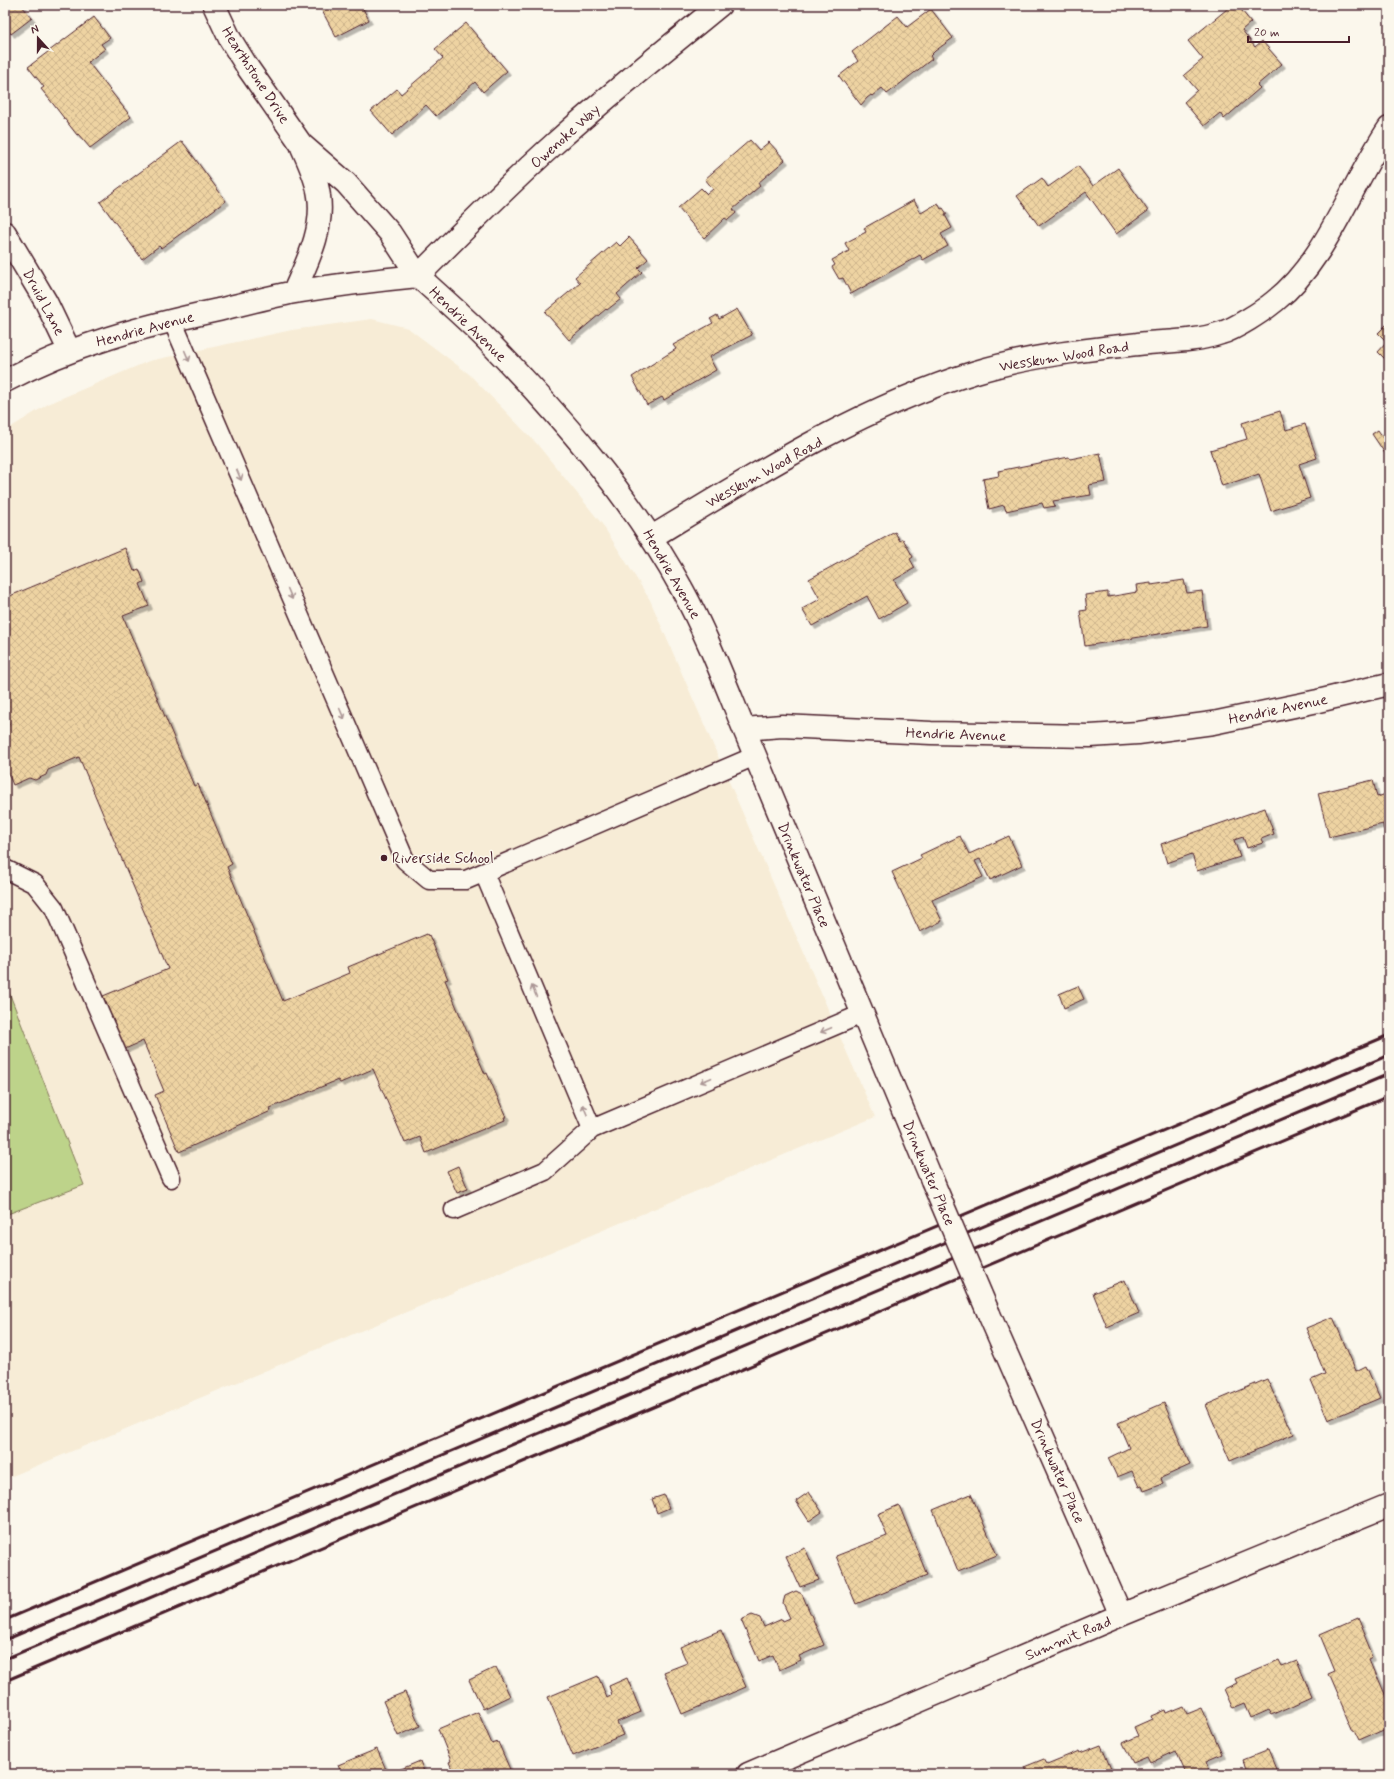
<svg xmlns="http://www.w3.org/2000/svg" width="1394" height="1779" font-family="Mynerve,sans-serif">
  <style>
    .built { fill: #f7ecd6 }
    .green { fill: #bdd38a; stroke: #84795a }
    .building { fill: url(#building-cross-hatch); stroke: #4a1f2b; filter: url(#shadow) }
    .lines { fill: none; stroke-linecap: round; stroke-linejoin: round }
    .service-casing { stroke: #4a1f2b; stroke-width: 21 }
    .minor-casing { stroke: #4a1f2b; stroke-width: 25 }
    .service { stroke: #fbf7ec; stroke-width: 18 }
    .minor { stroke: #fbf7ec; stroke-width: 22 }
    .rail { stroke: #4a1f2b; stroke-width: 3 }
    .minor-bridge-casing { stroke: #4a1f2b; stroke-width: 25; stroke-linecap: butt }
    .minor-bridge { stroke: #fbf7ec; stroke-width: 22 }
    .oneway { stroke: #ab9695 }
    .poi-dot { fill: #4a1f2b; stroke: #fbf7ec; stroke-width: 1.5 }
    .labels { text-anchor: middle; stroke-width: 3; stroke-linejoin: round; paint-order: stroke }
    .street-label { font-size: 15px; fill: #4a1f2b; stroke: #fbf7ec }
    .poi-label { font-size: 15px; fill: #4a1f2b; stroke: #fbf7ec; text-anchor: start }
  </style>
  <defs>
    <pattern id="building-cross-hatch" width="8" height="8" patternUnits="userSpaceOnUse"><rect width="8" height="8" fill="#eed3a2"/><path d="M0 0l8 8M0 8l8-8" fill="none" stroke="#ceb58c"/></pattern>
    <filter id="shadow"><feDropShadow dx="3.5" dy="3.5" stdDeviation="0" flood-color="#0004"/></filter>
  </defs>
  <rect width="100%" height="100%" fill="#fbf7ec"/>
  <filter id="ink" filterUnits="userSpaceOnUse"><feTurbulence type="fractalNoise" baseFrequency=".025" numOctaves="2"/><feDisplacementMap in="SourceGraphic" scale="8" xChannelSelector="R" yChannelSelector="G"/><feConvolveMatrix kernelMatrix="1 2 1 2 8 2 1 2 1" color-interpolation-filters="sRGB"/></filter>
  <g filter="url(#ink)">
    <path class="built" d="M 372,319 L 408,328 L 469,374 L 537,444 L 602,524 L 650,600 L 875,1117 L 5,1479 L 5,431 L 48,404 L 149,361 L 292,330 Z"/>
    <path class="green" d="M 5,982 L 84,1185 L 5,1215 Z"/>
    <path class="building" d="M 5,5 L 24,5 L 22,6 L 32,18 L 11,34 L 5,26 Z
      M 319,5 L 361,5 L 369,20 L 336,37 Z
      M 1232,5 L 1237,5 L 1251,22 L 1242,30 L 1255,47 L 1262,41 L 1282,64 L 1257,85 L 1260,88 L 1224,119 L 1220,113 L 1204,126 L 1184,102 L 1197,90 L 1184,75 L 1203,59 L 1188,41 Z
      M 931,9 L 953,38 L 935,51 L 930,56 L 932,59 L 887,94 L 882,88 L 872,96 L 871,95 L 867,98 L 861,105 L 839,76 L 858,61 L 852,52 L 898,16 L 907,27 Z
      M 94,17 L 110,38 L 101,44 L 105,49 L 88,62 L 131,117 L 90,148 L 78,134 L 77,135 L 50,100 L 41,89 L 44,87 L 28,67 Z
      M 466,23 L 507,71 L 483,92 L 475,82 L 436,116 L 426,105 L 392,135 L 371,111 L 397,89 L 401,94 L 443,58 L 435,49 Z
      M 750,140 L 759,150 L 769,142 L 785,160 L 758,183 L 760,186 L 733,209 L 736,213 L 728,220 L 725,218 L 704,238 L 678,208 L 701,188 L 707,194 L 713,189 L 705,179 Z
      M 182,141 L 226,201 L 161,248 L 159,246 L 142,259 L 100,202 Z
      M 1078,166 L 1093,186 L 1118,168 L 1148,211 L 1116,234 L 1086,192 L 1039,226 L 1017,196 L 1042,178 L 1048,187 Z
      M 914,200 L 921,213 L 938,203 L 941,209 L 943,208 L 947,214 L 945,215 L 952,228 L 941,234 L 948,246 L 923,260 L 920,255 L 851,294 L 843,278 L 839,279 L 832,267 L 835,265 L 832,260 L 849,251 L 845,243 L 866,232 L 864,228 Z
      M 629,237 L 648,259 L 638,268 L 642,272 L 617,294 L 621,299 L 607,310 L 606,309 L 569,340 L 545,312 L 580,283 L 575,277 L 616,242 L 620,246 Z
      M 737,309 L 752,335 L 709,357 L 716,370 L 664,400 L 662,397 L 647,405 L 632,377 L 676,349 L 673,345 L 713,323 L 710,319 L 717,315 L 719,319 Z
      M 1389,322 L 1389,363 L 1378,352 L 1387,342 L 1378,333 Z
      M 1280,411 L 1286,430 L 1305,424 L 1317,458 L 1299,464 L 1310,498 L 1271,511 L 1259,474 L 1222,486 L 1210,450 L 1247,439 L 1242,423 Z
      M 1378,430 L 1389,446 L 1389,454 L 1386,455 L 1372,434 Z
      M 1100,453 L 1106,482 L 1089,485 L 1091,495 L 1053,501 L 1055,506 L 1044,508 L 1042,503 L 1006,511 L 1004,505 L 989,509 L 983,479 L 999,476 L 998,471 L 1069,457 L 1070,459 Z
      M 895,532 L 900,541 L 903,539 L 913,557 L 910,559 L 915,568 L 894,580 L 907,603 L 879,619 L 867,596 L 812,626 L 802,609 L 820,599 L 809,579 Z
      M 125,548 L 134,571 L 139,569 L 144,582 L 140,584 L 149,606 L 123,616 L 194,786 L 198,784 L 232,864 L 227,867 L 283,1001 L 350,973 L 348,967 L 427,934 L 428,936 L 429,935 L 448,979 L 445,980 L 485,1074 L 487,1073 L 506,1117 L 504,1117 L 505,1120 L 426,1153 L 420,1137 L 405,1143 L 373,1069 L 340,1083 L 338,1080 L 270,1108 L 271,1111 L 179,1152 L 155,1095 L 164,1091 L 143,1041 L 125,1049 L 103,996 L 168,969 L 79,757 L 48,770 L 46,775 L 35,780 L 29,778 L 13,785 L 5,766 L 5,727 L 9,725 L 5,714 L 5,598 Z
      M 1184,580 L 1187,593 L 1202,591 L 1207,626 L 1085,646 L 1080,611 L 1087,610 L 1085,595 L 1108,592 L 1108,597 L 1120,595 L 1137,592 L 1136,585 L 1151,583 L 1151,585 Z
      M 1373,780 L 1377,797 L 1389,793 L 1389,829 L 1384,830 L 1383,824 L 1329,837 L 1318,793 Z
      M 1265,808 L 1274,834 L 1261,839 L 1263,843 L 1247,848 L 1243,837 L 1234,840 L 1240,857 L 1197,871 L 1192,854 L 1167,863 L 1161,844 Z
      M 960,836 L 969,854 L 1009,836 L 1022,865 L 990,880 L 980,859 L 975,861 L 983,877 L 932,900 L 942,921 L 920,932 L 892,872 L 922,858 L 920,855 Z
      M 1078,986 L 1084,999 L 1064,1008 L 1059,994 Z
      M 458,1166 L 468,1189 L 457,1193 L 447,1171 Z
      M 1125,1280 L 1139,1313 L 1107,1327 L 1093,1293 Z
      M 1333,1317 L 1356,1371 L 1366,1366 L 1380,1398 L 1328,1420 L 1311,1380 L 1325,1374 L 1306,1328 Z
      M 1267,1379 L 1287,1423 L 1288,1423 L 1294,1434 L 1230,1461 L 1206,1405 Z
      M 1164,1403 L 1190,1465 L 1161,1478 L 1163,1484 L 1144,1491 L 1142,1486 L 1139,1487 L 1132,1471 L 1117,1477 L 1108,1458 L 1129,1448 L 1118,1423 Z
      M 809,1492 L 822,1512 L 809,1521 L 796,1501 Z
      M 971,1494 L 997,1555 L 958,1571 L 933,1510 Z
      M 664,1495 L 669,1508 L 657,1513 L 652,1499 Z
      M 899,1505 L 927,1575 L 856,1604 L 836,1556 L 887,1536 L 878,1514 Z
      M 805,1548 L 819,1580 L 800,1587 L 786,1556 Z
      M 796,1591 L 802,1594 L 824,1645 L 799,1656 L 801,1660 L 779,1670 L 773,1655 L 759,1661 L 741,1620 L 752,1615 L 760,1618 L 764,1627 L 782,1619 L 783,1621 L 790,1618 L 783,1603 L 785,1596 Z
      M 1357,1619 L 1373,1657 L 1369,1659 L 1389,1706 L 1389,1729 L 1359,1742 L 1354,1732 L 1353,1732 L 1328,1674 L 1335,1671 L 1320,1635 Z
      M 721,1630 L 746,1687 L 682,1714 L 664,1672 L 687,1663 L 680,1647 Z
      M 1278,1661 L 1281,1667 L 1297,1661 L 1312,1697 L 1272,1715 L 1269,1710 L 1251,1718 L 1245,1704 L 1233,1709 L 1224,1689 L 1237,1683 L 1235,1679 Z
      M 496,1667 L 510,1696 L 483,1709 L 469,1680 Z
      M 598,1676 L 607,1698 L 612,1695 L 609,1686 L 627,1678 L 641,1712 L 617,1722 L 623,1735 L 573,1756 L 548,1697 Z
      M 405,1692 L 420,1726 L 398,1736 L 383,1701 Z
      M 1183,1706 L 1187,1714 L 1202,1708 L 1222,1754 L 1206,1761 L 1210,1771 L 1203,1774 L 1186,1774 L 1176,1751 L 1150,1763 L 1147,1757 L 1133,1763 L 1123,1743 L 1138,1736 L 1134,1727 L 1152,1719 L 1151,1716 L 1165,1710 L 1166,1713 Z
      M 478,1712 L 492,1744 L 498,1742 L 512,1774 L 454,1774 L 449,1762 L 451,1761 L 438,1729 Z
      M 1101,1745 L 1113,1774 L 1027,1774 L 1024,1767 L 1044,1759 L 1047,1764 L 1079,1751 L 1080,1753 Z
      M 377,1749 L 388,1774 L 339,1774 L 341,1773 L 338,1765 Z
      M 1268,1750 L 1278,1774 L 1249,1774 L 1243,1760 Z
      M 420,1761 L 425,1774 L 389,1774 Z"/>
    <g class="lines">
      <defs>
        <path id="service" d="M 172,320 L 405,860 L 429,880 L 466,880 L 755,756
          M 5,869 L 35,884 L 54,908 L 171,1178
          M 484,873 L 592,1129 L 862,1014
          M 454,1210 L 545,1171 L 592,1129"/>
        <path id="minor" d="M 214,5 L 230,39 L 248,68 L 301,144 L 346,183 L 390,233 L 418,276 C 462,232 506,187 553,145 C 607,96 664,51 720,5
          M 5,233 L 46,302 L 69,350
          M 294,292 C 307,262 324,230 319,196 C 317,179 309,163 302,147
          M 5,381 C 72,345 144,326 218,310 C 243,304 269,297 295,292 C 336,285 377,280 418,276 C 440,296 462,315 483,336 C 558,413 631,495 683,591 C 707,635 725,683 744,729 L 782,726 L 931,733 L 1090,736 L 1138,733 L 1213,723 L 1318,701 L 1389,684
          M 652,537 C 754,475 861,407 976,372 C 1028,356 1084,350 1138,344 C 1165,341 1195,342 1221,333 C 1235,329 1263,311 1275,301 C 1327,260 1352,182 1389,128
          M 744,729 L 932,1180
          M 989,1314 L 1121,1615
          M 748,1774 L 1121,1615 L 1389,1505"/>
      </defs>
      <use href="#service" class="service-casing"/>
      <use href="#minor" class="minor-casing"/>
      <use href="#service" class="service"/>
      <use href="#minor" class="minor"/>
      <path class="rail" d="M 5,1620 L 1389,1035
        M 5,1640 L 1389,1055
        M 5,1659 L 1389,1074
        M 5,1681 L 1389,1096"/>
      <defs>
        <path id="minor-bridge" d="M 932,1180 L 989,1314"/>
      </defs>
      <use href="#minor-bridge" class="minor-bridge-casing"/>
      <use href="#minor-bridge" class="minor-bridge"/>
    </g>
    <defs><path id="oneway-shaft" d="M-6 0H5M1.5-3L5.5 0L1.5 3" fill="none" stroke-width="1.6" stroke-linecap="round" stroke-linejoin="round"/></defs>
    <g class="oneway">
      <use href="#oneway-shaft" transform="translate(187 356) rotate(67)"/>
      <use href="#oneway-shaft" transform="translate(239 475) rotate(67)"/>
      <use href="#oneway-shaft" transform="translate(290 594) rotate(67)"/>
      <use href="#oneway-shaft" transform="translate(342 714) rotate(67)"/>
      <use href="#oneway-shaft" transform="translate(534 991) rotate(-113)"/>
      <use href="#oneway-shaft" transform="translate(826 1030) rotate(157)"/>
      <use href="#oneway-shaft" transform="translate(706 1080) rotate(157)"/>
      <use href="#oneway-shaft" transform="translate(585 1110) rotate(-113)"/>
    </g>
  </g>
  <circle class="poi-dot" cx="384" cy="858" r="4"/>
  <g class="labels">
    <g class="street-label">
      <text transform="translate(256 75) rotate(57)" y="5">Hearthstone Drive</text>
      <text transform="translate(565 136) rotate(-42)" y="5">Owenoke Way</text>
      <text transform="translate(44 302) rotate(62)" y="5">Druid Lane</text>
      <text transform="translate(468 324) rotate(44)" y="5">Hendrie Avenue</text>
      <text transform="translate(145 329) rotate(-15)" y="5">Hendrie Avenue</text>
      <text transform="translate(1064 356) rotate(-9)" y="5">Wesskum Wood Road</text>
      <text transform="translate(764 472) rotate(-29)" y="5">Wesskum Wood Road</text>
      <text transform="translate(672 574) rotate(60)" y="5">Hendrie Avenue</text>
      <text transform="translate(1278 709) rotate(-12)" y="5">Hendrie Avenue</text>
      <text transform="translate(956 734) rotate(2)" y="5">Hendrie Avenue</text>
      <text transform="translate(804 875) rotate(67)" y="5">Drinkwater Place</text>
      <text transform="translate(929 1173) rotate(67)" y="5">Drinkwater Place</text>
      <text transform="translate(1058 1471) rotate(66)" y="5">Drinkwater Place</text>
      <text transform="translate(1068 1638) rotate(-23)" y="5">Summit Road</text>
    </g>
    <g class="poi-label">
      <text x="392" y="863">Riverside School</text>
    </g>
  </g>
  <rect width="1394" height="1779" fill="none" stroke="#fbf7ec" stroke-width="20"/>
  <rect x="10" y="10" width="1374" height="1759" fill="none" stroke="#4a1f2b" stroke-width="1.5" filter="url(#ink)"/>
  <g transform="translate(38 38) rotate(339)" stroke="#fbf7ec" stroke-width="3" paint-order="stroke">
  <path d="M0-3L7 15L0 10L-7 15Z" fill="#4a1f2b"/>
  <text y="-6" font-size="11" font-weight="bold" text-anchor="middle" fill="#4a1f2b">N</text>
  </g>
  <path d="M1248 36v6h101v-6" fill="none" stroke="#4a1f2b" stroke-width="2"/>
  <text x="1254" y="36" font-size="12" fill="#4a1f2b" stroke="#fbf7ec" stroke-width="3" paint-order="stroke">20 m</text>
</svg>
